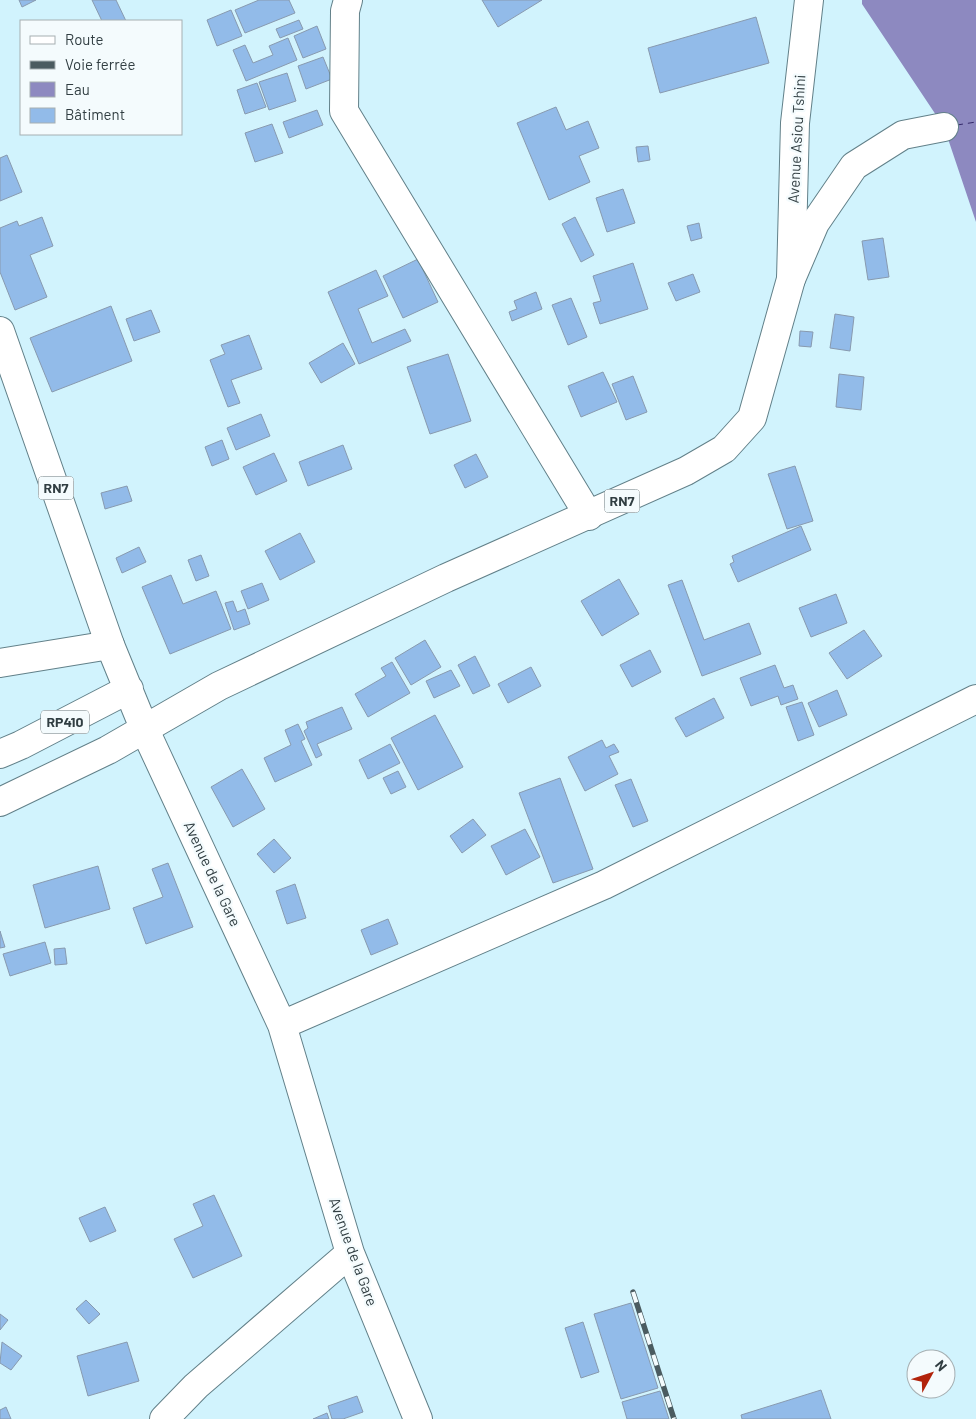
<svg xmlns="http://www.w3.org/2000/svg" width="976" height="1419" font-family="Barlow,sans-serif">
  <style>
    .water { fill: #8d89c0 }
    .lines { fill: none; stroke-linecap: round; stroke-linejoin: round }
    .ferry { stroke: #332869; stroke-width: 1; stroke-dasharray: 6 5; stroke-linecap: butt }
    .building { fill: #92bbe9; stroke: #889aaf }
    .street-casing { stroke: #628089; stroke-width: 30 }
    .primary-casing { stroke: #628089; stroke-width: 30 }
    .street { stroke: #fff; stroke-width: 28 }
    .primary { stroke: #fff; stroke-width: 28 }
    .rail-casing { stroke: #4b5b60; stroke-width: 5.5 }
    .rail { stroke: #f4fbfd; stroke-width: 4; stroke-dasharray: 11; stroke-linecap: butt }
    .labels { text-anchor: middle; stroke-width: 4.5; stroke-linejoin: round; paint-order: stroke }
    .shield { fill: #f4fbfd; stroke: #6c777a; stroke-width: 1 }
    .shield-label { font-size: 14px; font-weight: bold; fill: #313e42 }
    .street-label { font-size: 15px; fill: #313e42; stroke: #f4fbfd }
  </style>
  <rect width="100%" height="100%" fill="#d1f3fd"/>
  <path class="water" d="M 862,0 L 976,0 L 976,222 L 944,127 L 862,4 Z"/>
  <g class="lines">
    <path class="ferry" d="M 957,125 L 976,122"/>
  </g>
  <path class="building" d="M 19,0 L 36,0 L 22,7 Z
    M 92,0 L 116,0 L 126,21 L 102,21 Z
    M 259,0 L 289,0 L 295,13 L 245,33 L 235,10 Z
    M 482,0 L 542,0 L 498,27 Z
    M 231,10 L 242,36 L 217,46 L 207,20 Z
    M 756,17 L 769,63 L 660,93 L 648,48 Z
    M 299,20 L 303,29 L 280,38 L 276,29 Z
    M 317,26 L 326,49 L 303,58 L 294,36 Z
    M 288,38 L 297,60 L 246,81 L 233,50 L 245,45 L 253,63 L 273,55 L 269,46 Z
    M 323,57 L 332,79 L 306,89 L 298,66 Z
    M 287,73 L 296,101 L 269,110 L 259,82 Z
    M 257,83 L 266,107 L 245,114 L 237,90 Z
    M 556,107 L 566,130 L 588,121 L 599,148 L 579,156 L 590,182 L 549,200 L 517,123 Z
    M 317,110 L 323,125 L 289,138 L 283,122 Z
    M 272,124 L 283,153 L 255,162 L 245,133 Z
    M 648,146 L 650,160 L 638,162 L 636,147 Z
    M 7,155 L 22,192 L 0,201 L 0,158 Z
    M 623,189 L 635,223 L 607,232 L 596,198 Z
    M 42,217 L 53,246 L 30,255 L 47,297 L 15,310 L 0,272 L 0,228 L 17,221 L 19,226 Z
    M 575,217 L 594,255 L 581,262 L 562,224 Z
    M 699,223 L 702,238 L 691,241 L 687,226 Z
    M 883,238 L 889,277 L 868,280 L 862,241 Z
    M 418,259 L 438,302 L 403,318 L 383,276 Z
    M 633,263 L 648,309 L 600,324 L 593,303 L 601,301 L 593,276 Z
    M 376,270 L 388,296 L 358,309 L 372,343 L 405,329 L 411,341 L 359,364 L 328,292 Z
    M 693,274 L 700,292 L 676,301 L 668,283 Z
    M 536,292 L 542,309 L 512,321 L 509,312 L 517,309 L 514,301 Z
    M 571,298 L 587,337 L 568,345 L 552,305 Z
    M 111,306 L 132,361 L 52,392 L 30,338 Z
    M 151,310 L 160,332 L 134,341 L 126,319 Z
    M 835,314 L 854,317 L 850,351 L 830,348 Z
    M 800,331 L 813,332 L 811,347 L 799,346 Z
    M 249,335 L 262,369 L 231,380 L 240,403 L 228,407 L 210,360 L 225,354 L 221,345 Z
    M 343,343 L 355,364 L 321,383 L 309,363 Z
    M 448,354 L 471,421 L 430,434 L 407,367 Z
    M 603,372 L 617,402 L 581,417 L 568,386 Z
    M 839,374 L 864,377 L 861,410 L 836,407 Z
    M 633,376 L 647,412 L 626,420 L 612,384 Z
    M 261,414 L 270,436 L 236,450 L 227,428 Z
    M 222,440 L 229,459 L 212,466 L 205,447 Z
    M 343,445 L 352,469 L 308,486 L 299,462 Z
    M 274,453 L 287,481 L 256,495 L 243,467 Z
    M 476,454 L 488,477 L 465,488 L 454,465 Z
    M 795,466 L 813,521 L 787,529 L 768,474 Z
    M 127,486 L 132,501 L 105,509 L 101,493 Z
    M 801,526 L 811,550 L 738,582 L 730,564 L 734,562 L 732,556 Z
    M 300,533 L 315,562 L 280,580 L 265,551 Z
    M 139,547 L 146,562 L 122,573 L 116,558 Z
    M 201,555 L 209,576 L 196,581 L 188,560 Z
    M 171,575 L 183,604 L 216,591 L 231,629 L 170,654 L 142,587 Z
    M 619,579 L 639,614 L 602,636 L 581,601 Z
    M 682,580 L 704,640 L 749,623 L 761,654 L 702,676 L 668,585 Z
    M 262,583 L 269,600 L 248,609 L 241,591 Z
    M 836,594 L 847,623 L 811,637 L 799,608 Z
    M 233,601 L 237,612 L 245,609 L 250,624 L 234,630 L 225,603 Z
    M 864,630 L 882,656 L 847,679 L 829,653 Z
    M 425,640 L 441,667 L 411,685 L 395,658 Z
    M 650,650 L 661,672 L 632,687 L 620,665 Z
    M 475,656 L 490,686 L 473,694 L 458,665 Z
    M 392,662 L 410,693 L 368,717 L 355,694 L 386,676 L 381,668 Z
    M 775,665 L 784,688 L 793,685 L 798,699 L 781,705 L 778,696 L 751,706 L 740,678 Z
    M 531,667 L 541,686 L 508,703 L 498,684 Z
    M 451,670 L 460,686 L 434,698 L 426,681 Z
    M 837,690 L 847,715 L 819,727 L 808,703 Z
    M 714,698 L 724,718 L 686,737 L 675,718 Z
    M 802,702 L 814,735 L 798,741 L 786,707 Z
    M 342,707 L 352,729 L 317,744 L 322,755 L 316,758 L 304,731 L 308,728 L 306,722 Z
    M 435,715 L 463,767 L 418,790 L 391,738 Z
    M 298,724 L 305,739 L 301,741 L 312,765 L 275,782 L 264,758 L 291,745 L 285,730 Z
    M 602,740 L 606,748 L 614,744 L 619,752 L 609,756 L 618,774 L 585,791 L 568,757 Z
    M 390,744 L 400,763 L 368,779 L 359,760 Z
    M 242,769 L 265,809 L 233,827 L 211,787 Z
    M 398,771 L 406,787 L 391,794 L 383,778 Z
    M 560,778 L 593,869 L 553,883 L 519,793 Z
    M 631,779 L 648,821 L 633,827 L 615,785 Z
    M 473,819 L 486,835 L 462,853 L 450,836 Z
    M 525,829 L 540,857 L 506,875 L 491,846 Z
    M 274,839 L 291,858 L 274,873 L 257,854 Z
    M 168,863 L 193,927 L 146,944 L 133,908 L 163,897 L 152,869 Z
    M 98,866 L 110,909 L 45,928 L 33,885 Z
    M 295,884 L 306,918 L 287,924 L 276,891 Z
    M 388,919 L 398,944 L 371,955 L 361,930 Z
    M 0,931 L 5,947 L 0,948 Z
    M 45,942 L 51,963 L 10,976 L 3,954 Z
    M 65,948 L 67,964 L 55,965 L 54,949 Z
    M 214,1195 L 242,1256 L 193,1278 L 174,1239 L 203,1226 L 193,1204 Z
    M 105,1207 L 116,1231 L 90,1242 L 79,1218 Z
    M 86,1300 L 100,1314 L 89,1324 L 76,1309 Z
    M 631,1303 L 658,1388 L 621,1399 L 594,1314 Z
    M 0,1314 L 8,1320 L 0,1330 Z
    M 583,1322 L 599,1372 L 581,1378 L 565,1328 Z
    M 2,1342 L 22,1356 L 11,1370 L 0,1363 Z
    M 127,1342 L 139,1381 L 88,1396 L 77,1356 Z
    M 821,1390 L 831,1419 L 742,1419 L 741,1415 Z
    M 660,1391 L 669,1419 L 627,1419 L 622,1402 Z
    M 357,1396 L 363,1412 L 343,1419 L 332,1419 L 328,1406 Z
    M 6,1407 L 11,1419 L 0,1419 L 0,1410 Z
    M 327,1413 L 329,1419 L 313,1419 Z"/>
  <g class="lines">
    <defs>
      <path id="street" d="M 348,0 L 345,11 L 344,111 L 589,516
        M 791,279 L 795,123 L 809,0
        M 0,663 L 110,645
        M 144,728 L 282,1025 L 350,1253 L 418,1419
        M 282,1025 L 604,885 L 976,699
        M 164,1419 L 196,1386 L 350,1253"/>
      <path id="primary" d="M 0,331 L 110,645 L 144,728
        M 0,754 L 21,745 L 129,689
        M 0,802 L 108,750 L 219,686 L 446,578 L 686,471 L 724,449 L 752,418 L 791,279 L 815,223 L 854,166 L 903,135 L 944,127"/>
    </defs>
    <use href="#street" class="street-casing"/>
    <use href="#primary" class="primary-casing"/>
    <use href="#street" class="street"/>
    <use href="#primary" class="primary"/>
    <defs>
      <path id="rail" d="M 633,1292 L 674,1419"/>
    </defs>
    <use href="#rail" class="rail-casing"/>
    <use href="#rail" class="rail"/>
  </g>
  <g class="labels">
    <g class="shield">
      <rect x="38.5" y="476.5" width="35" height="23" rx="4"/>
      <rect x="604.5" y="489.5" width="35" height="23" rx="4"/>
      <rect x="41" y="710.5" width="48" height="23" rx="4"/>
    </g>
    <g class="shield-label">
      <text x="56" y="493">RN7</text>
      <text x="622" y="506">RN7</text>
      <text x="65" y="727">RP410</text>
    </g>
    <g class="street-label">
      <text transform="translate(797 139) rotate(-87)" y="5">Avenue Asiou Tshini</text>
      <text transform="translate(212 874) rotate(65)" y="5">Avenue de la Gare</text>
      <text transform="translate(353 1252) rotate(70)" y="5">Avenue de la Gare</text>
    </g>
  </g>
  <rect x="20" y="20" width="162" height="115" fill="#f4fbfd" stroke="#a6afb2"/>
  <rect x="30" y="36" width="25" height="8" fill="#ffffff" stroke="#a6afb2"/>
  <text x="65" y="45" font-size="15" fill="#313e42">Route</text>
  <rect x="30" y="61" width="25" height="8" fill="#4b5b60" stroke="#a6afb2"/>
  <text x="65" y="70" font-size="15" fill="#313e42">Voie ferrée</text>
  <rect x="30" y="82" width="25" height="15" fill="#8d89c0" stroke="#a6afb2"/>
  <text x="65" y="95" font-size="15" fill="#313e42">Eau</text>
  <rect x="30" y="108" width="25" height="15" fill="#92bbe9" stroke="#a6afb2"/>
  <text x="65" y="120" font-size="15" fill="#313e42">Bâtiment</text>
  <g transform="translate(931 1374) rotate(50)"><circle r="24" fill="#f4fbfd" stroke="#a6afb2"/>
  <path d="M0-4L9 19L0 12L-9 19Z" fill="#b1230b"/>
  <text y="-8" font-size="14" font-weight="bold" text-anchor="middle" fill="#313e42">N</text>
  </g>
</svg>
